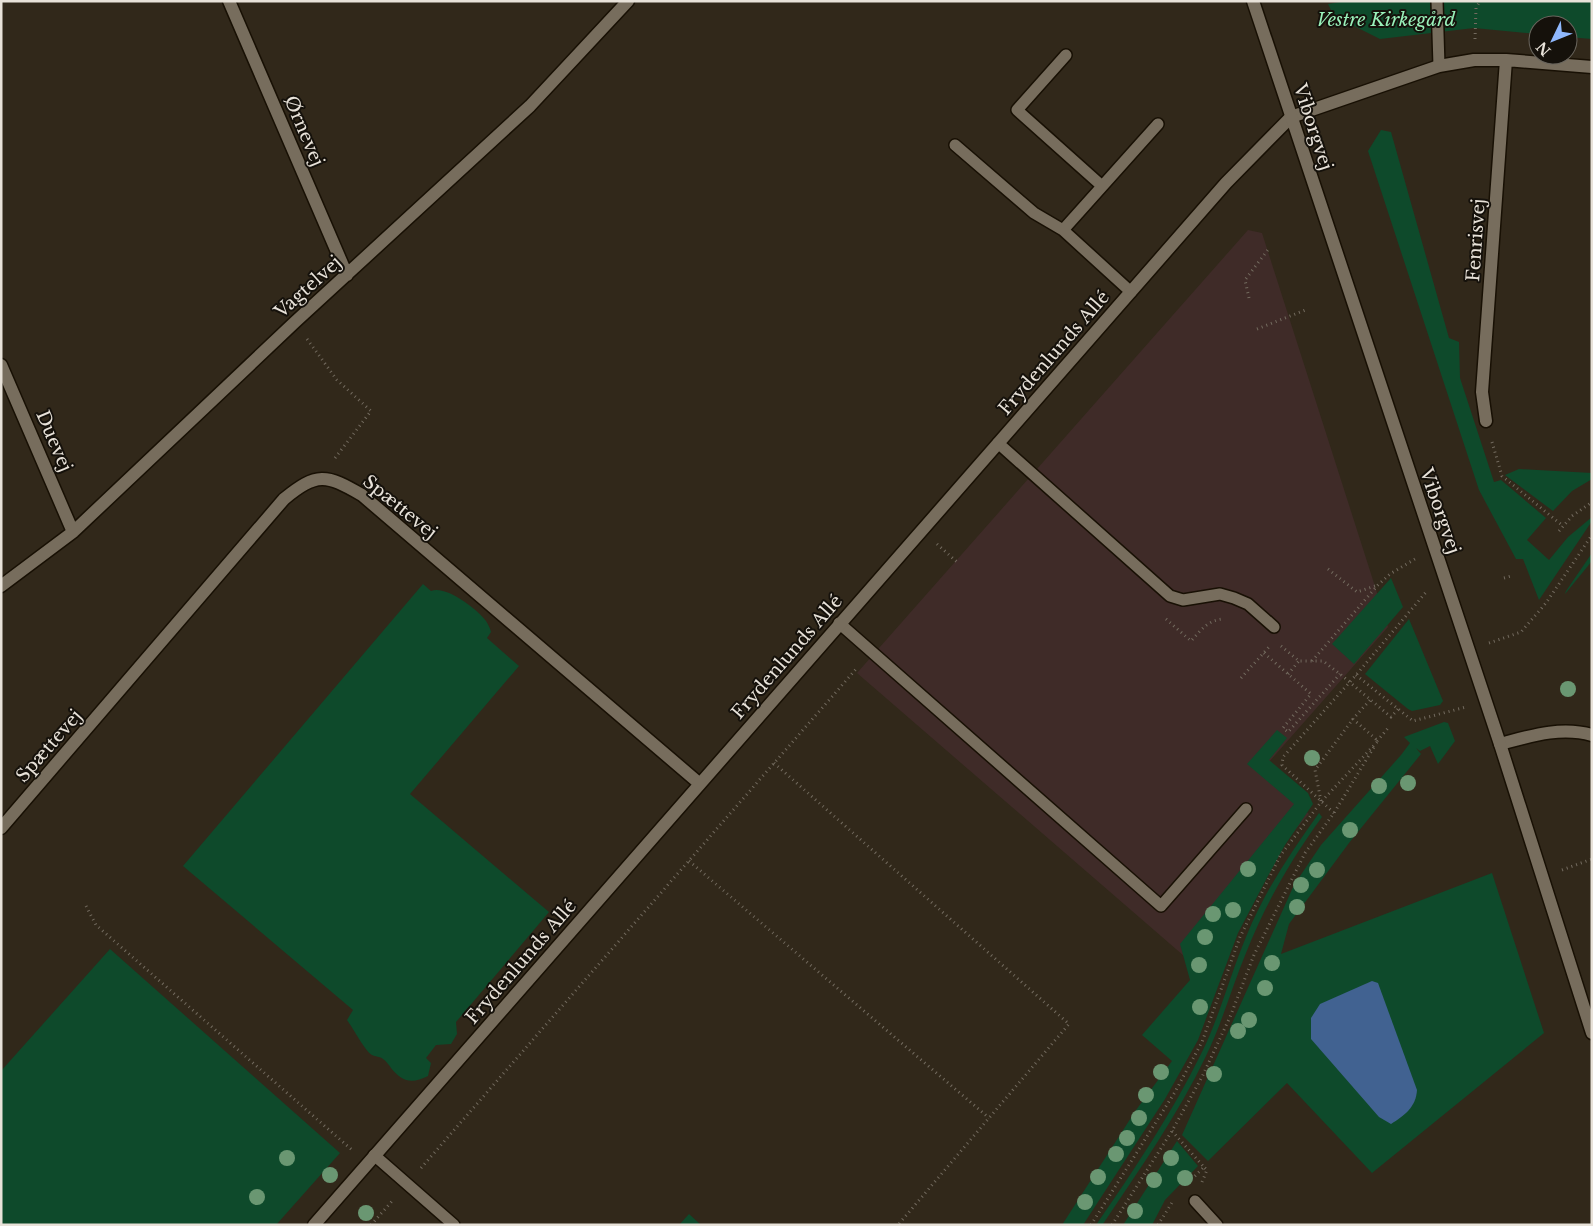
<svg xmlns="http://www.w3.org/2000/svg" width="1593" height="1226" font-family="'Libre Baskerville',serif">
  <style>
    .commercial { fill: #3f2b28 }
    .green { fill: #0e4a2b }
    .water { fill: #416291 }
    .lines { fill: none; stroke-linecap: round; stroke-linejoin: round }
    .lane-casing { stroke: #181004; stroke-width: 14 }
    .street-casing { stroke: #181004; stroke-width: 15 }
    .secondary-casing { stroke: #181004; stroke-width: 15 }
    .path { stroke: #736b5f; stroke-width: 3; stroke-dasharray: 1 4; stroke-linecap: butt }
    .lane { stroke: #776d5d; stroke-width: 11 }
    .street { stroke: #776d5d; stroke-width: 12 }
    .secondary { stroke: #776d5d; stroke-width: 12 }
    .tree { fill: #6a9772 }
    .labels { text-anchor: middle; stroke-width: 4; stroke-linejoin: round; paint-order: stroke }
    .park-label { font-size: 18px; font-style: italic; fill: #99f1ba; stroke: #15110b }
    .street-label { font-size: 18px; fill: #e8e2d9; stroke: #15110b }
  </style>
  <rect width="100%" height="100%" fill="#31281a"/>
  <path class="commercial" d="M 1248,230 L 1262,233 L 1388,627 L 1261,771 L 1309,814 L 1184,956 L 857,673 Z"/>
  <path class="green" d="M 1345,1 L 1592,1 L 1592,39 L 1568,37 L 1568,25 L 1538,25 L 1538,34 L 1474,28 L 1380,39 L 1334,16 L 1328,4 Z
    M 1381,130 L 1391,132 L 1449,338 L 1459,342 L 1460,378 L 1494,482 L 1501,480 L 1546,518 L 1527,540 L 1549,560 L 1568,537 L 1592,517 L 1592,521 L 1539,600 L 1523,559 L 1516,559 L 1479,490 L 1368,151 Z
    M 1519,469 L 1592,473 L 1592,479 L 1572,491 L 1553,511 L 1505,475 Z
    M 1592,553 L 1592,561 L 1565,594 L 1566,591 Z
    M 1391,578 L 1403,607 L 1354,664 L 1332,644 Z
    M 423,584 L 431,591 C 446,585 477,609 486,621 C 488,624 490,628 491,632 L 487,638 L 519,666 L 410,794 L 549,912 L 456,1022 L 457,1034 L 451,1044 L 436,1045 L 426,1058 L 431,1063 L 428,1076 C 412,1084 402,1082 391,1068 C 389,1065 386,1061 383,1059 C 380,1056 375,1057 372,1055 C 365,1051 353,1028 347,1020 L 353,1010 L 183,866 Z
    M 1409,619 L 1443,701 L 1440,705 L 1412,711 L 1408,709 L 1365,674 Z
    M 1444,722 L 1448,723 L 1455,741 L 1438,764 L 1430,746 L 1420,751 L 1416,748 L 1421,754 L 1349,843 L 1289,924 L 1281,954 L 1492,873 L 1544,1033 L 1372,1173 L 1287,1083 L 1208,1161 L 1182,1135 L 1294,885 L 1321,845 L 1401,755 L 1410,743 L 1404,737 Z
    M 1277,730 L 1287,738 L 1269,760 L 1308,793 L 1313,804 L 1285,845 L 1269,874 L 1238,933 L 1198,1040 L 1165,1099 L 1083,1225 L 1062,1225 L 1136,1110 L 1172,1061 L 1142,1035 L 1190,980 L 1180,944 L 1294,804 L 1247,764 Z
    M 1319,813 L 1322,817 C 1290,861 1266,903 1246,953 C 1232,987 1222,1023 1206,1056 C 1178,1115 1139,1170 1103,1224 L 1096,1225 C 1134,1170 1172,1113 1201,1054 C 1220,1016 1230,975 1246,937 C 1264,892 1291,852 1319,813 Z
    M 110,949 L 340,1153 L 276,1225 L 1,1225 L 1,1071 Z
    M 1177,1141 L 1198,1166 L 1165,1200 L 1152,1225 L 1123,1225 Z
    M 689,1214 L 701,1225 L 679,1225 Z"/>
  <path class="water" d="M 1372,981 L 1378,983 L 1417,1090 C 1416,1107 1405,1115 1391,1124 L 1379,1117 L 1311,1039 L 1311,1018 L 1320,1004 Z"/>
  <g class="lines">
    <defs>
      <path id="lane" d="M 1437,1 L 1439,66
        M 1066,55 L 1017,110 L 1102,186
        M 955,145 L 1034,213 L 1063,230
        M 1131,292 L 1063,230 L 1158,124
        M 998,443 L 1170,596 L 1183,600 L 1220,594 L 1234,598 L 1248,604 L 1274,627
        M 839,623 L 1161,906 L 1246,809
        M 374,1155 L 454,1225
        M 1195,1201 L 1217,1225"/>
      <path id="street" d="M 229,1 L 347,275
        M 1,365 L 73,532
        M 1486,421 L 1482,392 L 1506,60
        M 1,586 L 73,532 L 295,322 L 530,106 L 628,1
        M 1500,744 C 1530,736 1561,726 1592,735
        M 1,828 L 284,499 C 317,472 326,474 362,495 L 700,784
        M 314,1225 L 1226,183 L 1291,117 L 1439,66 L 1474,60 L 1506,60 L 1592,67"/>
      <path id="secondary" d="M 1253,1 L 1500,744 L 1592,1033"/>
    </defs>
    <use href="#lane" class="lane-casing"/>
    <use href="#street" class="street-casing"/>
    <use href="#secondary" class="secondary-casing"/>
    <path class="path" d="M 1475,39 L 1476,8 L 1480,1
      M 1249,298 L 1245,280 L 1270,247
      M 1257,329 L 1308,309
      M 307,339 L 337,380 L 371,411 L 335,458
      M 1492,442 L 1502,476 L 1563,526
      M 1559,531 L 1572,516 L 1592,502
      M 937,544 L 957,562
      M 1328,569 L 1357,592 L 1378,585
      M 1504,578 L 1511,576
      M 1166,619 L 1191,641 C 1201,630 1208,620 1223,619
      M 1489,643 L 1521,632 L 1546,603 L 1592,535
      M 1281,646 L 1299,661 L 1323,661 L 1340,674 L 1391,717 L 1398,709
      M 1264,653 L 1311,694 L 1283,728 L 1288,732 L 1340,674
      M 1312,661 L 1378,585 L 1390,574 L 1415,559
      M 1288,674 L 1299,661
      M 1356,675 L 1413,721 L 1466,707
      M 1241,678 L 1269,647
      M 1377,741 L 1389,727
      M 774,763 L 1069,1024 L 898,1225
      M 1321,801 L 1315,770 L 1353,719
      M 1334,813 L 1282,765 L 1283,757 L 1356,675 L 1427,591
      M 689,861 L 989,1118
      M 1562,870 L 1592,859
      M 86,906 L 96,925 L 352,1150
      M 1172,1131 L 1204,1167 L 1192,1179
      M 421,1168 L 857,668
      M 1202,1182 L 1207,1170 L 1204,1167
      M 371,1225 L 394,1199
      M 1091,1225 L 1175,1092 L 1202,1042 L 1240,937 L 1280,856 L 1321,802 L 1378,741 L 1353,719 L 1370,700
      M 1112,1225 L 1172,1131 L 1202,1077 L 1230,1017 L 1254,955 L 1305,853 L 1334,813 L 1374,747
      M 1158,1225 L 1173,1201"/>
    <use href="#lane" class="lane"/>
    <use href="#street" class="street"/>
    <use href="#secondary" class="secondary"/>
  </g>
  <g class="tree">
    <circle cx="1568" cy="689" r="8"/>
    <circle cx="1312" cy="758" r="8"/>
    <circle cx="1408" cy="783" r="8"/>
    <circle cx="1379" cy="786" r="8"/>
    <circle cx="1350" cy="830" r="8"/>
    <circle cx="1248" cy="869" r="8"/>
    <circle cx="1317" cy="870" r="8"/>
    <circle cx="1301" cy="885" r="8"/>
    <circle cx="1297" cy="907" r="8"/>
    <circle cx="1233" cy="910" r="8"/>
    <circle cx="1213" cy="914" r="8"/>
    <circle cx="1205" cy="937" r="8"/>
    <circle cx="1272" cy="963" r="8"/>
    <circle cx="1199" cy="965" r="8"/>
    <circle cx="1265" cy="988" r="8"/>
    <circle cx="1200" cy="1007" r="8"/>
    <circle cx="1249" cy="1020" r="8"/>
    <circle cx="1238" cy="1031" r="8"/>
    <circle cx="1161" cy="1072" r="8"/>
    <circle cx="1214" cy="1074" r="8"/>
    <circle cx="1146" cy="1095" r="8"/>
    <circle cx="1139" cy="1118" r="8"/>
    <circle cx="1127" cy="1138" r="8"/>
    <circle cx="1116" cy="1154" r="8"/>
    <circle cx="287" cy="1158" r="8"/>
    <circle cx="1171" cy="1158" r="8"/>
    <circle cx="330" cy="1175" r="8"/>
    <circle cx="1098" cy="1177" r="8"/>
    <circle cx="1185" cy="1178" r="8"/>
    <circle cx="1154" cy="1180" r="8"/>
    <circle cx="257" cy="1197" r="8"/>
    <circle cx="1085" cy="1202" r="8"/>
    <circle cx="1135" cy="1211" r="8"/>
    <circle cx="366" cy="1213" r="8"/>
  </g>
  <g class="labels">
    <g class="park-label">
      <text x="1386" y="26">Vestre Kirkegård</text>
    </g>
    <g class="street-label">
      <text transform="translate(1313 127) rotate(72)" y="6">Viborgvej</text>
      <text transform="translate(304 131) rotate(67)" y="6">Ørnevej</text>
      <text transform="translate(1476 240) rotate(-86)" y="6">Fenrisvej</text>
      <text transform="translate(308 287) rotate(-42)" y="6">Vagtelvej</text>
      <text transform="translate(1054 353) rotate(-49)" y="6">Frydenlunds Allé</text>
      <text transform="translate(54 441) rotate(67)" y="6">Duevej</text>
      <text transform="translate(400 507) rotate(39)" y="6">Spættevej</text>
      <text transform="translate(1440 511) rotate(71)" y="6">Viborgvej</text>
      <text transform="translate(787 657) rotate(-49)" y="6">Frydenlunds Allé</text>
      <text transform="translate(49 746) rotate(-49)" y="6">Spættevej</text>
      <text transform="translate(521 962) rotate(-49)" y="6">Frydenlunds Allé</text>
    </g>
  </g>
  <rect width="1593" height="1226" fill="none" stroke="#e8e2d9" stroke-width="5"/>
  <g transform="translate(1553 40) rotate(227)"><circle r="24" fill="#15110b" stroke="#69655d"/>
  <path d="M0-4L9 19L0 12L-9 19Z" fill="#8fb8fd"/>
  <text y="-8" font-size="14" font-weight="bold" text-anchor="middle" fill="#e8e2d9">N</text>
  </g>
</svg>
